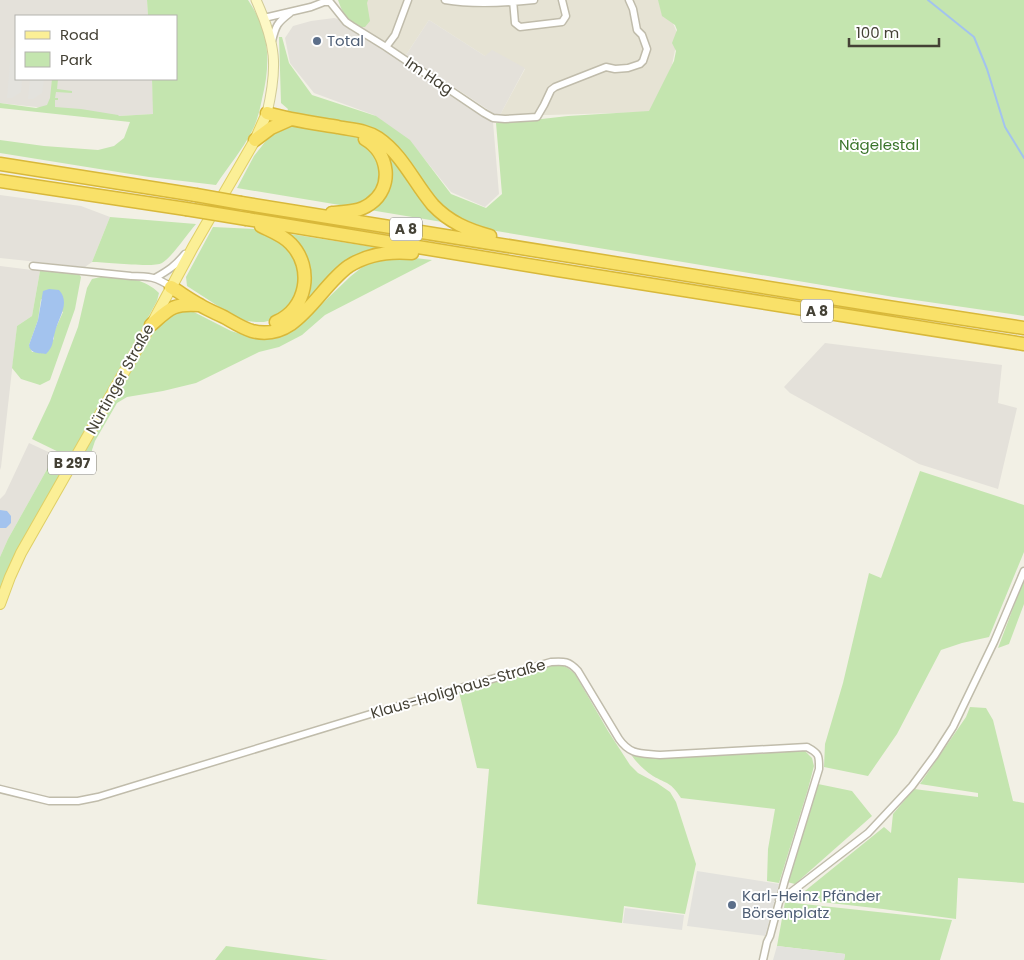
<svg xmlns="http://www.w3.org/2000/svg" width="1024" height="960" font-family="Poppins,sans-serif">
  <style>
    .residential { fill: #e6e3d4 }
    .industrial { fill: #e4e1da }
    .green { fill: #c4e5af; fill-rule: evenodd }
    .parking { fill: #e3e2dd }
    .water { fill: #a3c3ee }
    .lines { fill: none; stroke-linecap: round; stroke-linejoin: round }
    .stream { stroke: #a3c3ee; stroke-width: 2 }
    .street-casing { stroke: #c0bcab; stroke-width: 9 }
    .secondary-casing { stroke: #d1cb97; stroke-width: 11 }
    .primary-casing { stroke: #dfcf66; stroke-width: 12 }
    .highway-casing { stroke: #d8b83a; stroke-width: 15 }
    .street { stroke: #fff; stroke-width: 6 }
    .secondary { stroke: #fdf8c5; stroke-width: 9 }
    .primary { stroke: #fbef96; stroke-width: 10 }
    .highway { stroke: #f9e169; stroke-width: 12 }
    .highway-bridge-casing { stroke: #d8b83a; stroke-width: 15; stroke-linecap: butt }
    .highway-bridge { stroke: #f9e169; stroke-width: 12 }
    .service-dot { fill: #5c6f8a; stroke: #fff; stroke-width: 2 }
    .labels { text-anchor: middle; stroke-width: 4; stroke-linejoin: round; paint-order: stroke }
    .shield { fill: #fff; stroke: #7c7a72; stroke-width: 1 }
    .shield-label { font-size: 14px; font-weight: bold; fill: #444135 }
    .service-label { font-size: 15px; fill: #4e5e75; stroke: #fff; text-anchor: start }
    .street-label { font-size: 15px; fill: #444135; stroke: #fff }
    .park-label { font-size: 15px; fill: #3a742a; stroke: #fff }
  </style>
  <rect width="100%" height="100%" fill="#f2f0e5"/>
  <path class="residential" d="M 339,0 L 663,0 L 678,35 L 672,65 L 652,112 L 548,115 L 500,115 L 525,69 L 485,56 L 429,20 L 406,55 L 359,26 Z"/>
  <path class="industrial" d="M 0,0 L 147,0 L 148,16 L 16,16 L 16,79 L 152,79 L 154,114 L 118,116 L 0,103 Z
    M 334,18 L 342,20 L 352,30 L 385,49 L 493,122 L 499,194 L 485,207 L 451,192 L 410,141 L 374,115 L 314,93 L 290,63 L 285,38 L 293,26 L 311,21 Z
    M 429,20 L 485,56 L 492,50 L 525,68 L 500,115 L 496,115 L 406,55 Z
    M 0,195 L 81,206 L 110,217 L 92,262 L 85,267 L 0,258 Z
    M 0,266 L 40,271 L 32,316 L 17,326 L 1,467 L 0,470 Z
    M 825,343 L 1002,365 L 998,403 L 1017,408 L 998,489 L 919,464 L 790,393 L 784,387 Z
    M 29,443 L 55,455 L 8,539 L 0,557 L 0,499 L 5,494 Z"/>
  <path class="green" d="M 147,0 L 248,0 C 270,32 271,62 262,99 C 260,109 257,122 252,131 C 243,149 227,168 216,185 L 149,177 L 0,153 L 0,140 L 44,146 L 98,150 L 114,146 L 124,138 L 130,122 L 0,108 L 0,103 L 36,108 L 47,105 L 50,98 L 52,79 L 58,79 L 57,89 L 72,91 L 72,93 L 56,92 L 55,98 L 58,98 L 58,100 L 55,100 L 55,107 L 81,109 L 118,115 L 119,116 L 153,114 L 152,79 L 176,79 L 176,16 L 148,16 Z
    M 338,0 L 368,0 L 367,3 L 370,21 L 365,27 C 362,27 359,27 357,26 C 347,23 341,9 338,0 Z
    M 658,0 L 1024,0 L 1024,316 L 894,297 L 237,188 L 254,156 L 272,133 L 282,128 L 288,109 L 281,103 L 279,37 L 282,37 L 289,63 L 312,95 L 376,116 L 410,140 L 451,194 L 486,208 L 502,194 L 496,123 L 524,121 L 568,116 L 649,111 L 674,61 L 676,51 L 672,43 L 677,30 L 675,25 L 662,16 Z
    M 110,217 L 196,224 C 187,234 173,256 162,263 C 153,268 107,262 92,262 Z
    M 213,227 L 255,229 L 270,233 L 288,243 L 302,273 L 294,304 L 272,320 L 264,322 L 256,322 L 247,321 L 235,317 L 187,286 L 186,277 Z
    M 284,233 L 380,248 L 281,321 L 308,280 Z
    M 398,256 L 432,260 L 325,315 L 302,335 L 279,347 L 259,352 L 196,383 L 163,391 L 127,397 L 117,403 L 95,441 L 92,450 L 92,458 L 90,463 L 85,464 L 80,459 L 155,329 L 169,314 L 188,309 L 231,331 L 251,337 L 273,336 L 307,318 L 351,276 L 370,261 Z
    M 40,271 L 78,273 L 81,277 L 75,309 L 50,380 L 40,385 L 21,379 L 12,368 L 17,326 L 32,316 ZM 41,299 L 63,312 L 54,332 L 54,339 L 39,352 L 32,352 L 29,345 L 38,320 Z
    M 109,275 C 128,278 145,279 159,293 L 157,301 L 71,458 L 32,439 L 50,401 L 78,327 L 87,288 L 92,279 Z
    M 55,455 L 66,460 L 68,464 L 0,597 L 0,557 L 8,539 Z
    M 920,471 L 1024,505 L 1024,552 L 989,637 L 962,643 L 941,650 L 897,734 L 868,776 L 824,767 L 825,744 L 843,683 L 869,573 L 881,578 Z
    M 1024,579 L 1024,604 L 1009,644 L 998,648 Z
    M 550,664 C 562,664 566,666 575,674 L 608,731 L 630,765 L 638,773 L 657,783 L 670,792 L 676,802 L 696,864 L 685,914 L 624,906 L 622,923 L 477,904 L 489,769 L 477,768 L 459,692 Z
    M 970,707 L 986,708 L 993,720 L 1013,801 L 1024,803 L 1024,883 L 958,878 L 956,919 L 883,909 L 795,899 L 884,827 L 891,833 L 893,814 L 914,789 L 978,797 L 978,793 L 920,784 L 966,717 Z
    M 805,751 L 812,758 L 814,766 L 808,789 L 779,883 L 767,881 L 768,849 L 775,809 L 681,798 C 671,782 667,784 653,776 C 644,770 638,764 632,756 L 673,758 Z
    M 818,784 L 852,791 L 872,816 L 795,884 L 787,882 Z
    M 785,902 L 952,920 L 940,960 L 844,960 L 845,954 L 777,946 Z
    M 226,946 L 328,960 L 215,960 Z"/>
  <path class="parking" d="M 16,46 L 16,79 L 22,79 L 21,92 L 12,98 L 7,98 L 11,49 Z
    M 30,79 L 44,79 L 42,93 L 33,99 L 28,99 Z
    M 697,871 L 779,884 L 765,936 L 687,926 Z
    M 625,908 L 684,915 L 682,930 L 623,923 Z
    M 777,946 L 845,954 L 844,960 L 773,960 Z"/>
  <path class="water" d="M 49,289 L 59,290 C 71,303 58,318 55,332 C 52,342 54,346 46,354 C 39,353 30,354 29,345 L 38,320 L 43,291 Z
    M 0,510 L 7,511 L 11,516 L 11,523 L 6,528 L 0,528 Z"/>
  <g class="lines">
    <path class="stream" d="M 928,0 L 974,37 L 987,69 L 1005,127 L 1024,158"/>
    <defs>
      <path id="street" d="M 445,0 C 474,5 505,3 534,0
        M 513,0 L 515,23 L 520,27 L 562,22 L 566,16 L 562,0
        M 264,18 L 311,7 L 324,2 L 330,2 L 346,22 L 352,26 L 386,47 L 484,113 L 493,118 L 505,119 L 537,117 L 544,105 L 551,90 L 555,87 L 606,67 L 615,69 L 628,68 L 640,64 L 643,61 L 647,49 L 642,35 L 637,30 L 633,9 L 629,0
        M 272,41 C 276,25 277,23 290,13
        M 386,47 L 395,35 L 408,0
        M 33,266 L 131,276 C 148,276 157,277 171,287
        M 155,278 C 169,270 175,266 185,254
        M 0,789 L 49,801 L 78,801 L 98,797 L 377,712 L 551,662 C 564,661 569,661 578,671 L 619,739 C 631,756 642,753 660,755 L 807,747 C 820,754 819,756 819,769 L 785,880 L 770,936 L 767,942 L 763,960
        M 779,900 L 786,896 L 868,833 L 912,786 L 935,755 L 953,727 L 966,700 L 994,642 L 1024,571"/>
      <path id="secondary" d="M 256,0 C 276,44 278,66 267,113"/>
      <path id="primary" d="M 0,604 L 10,577 L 21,553 L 151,325 L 193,247 L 255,140 L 267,113"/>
      <path id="highway" d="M 267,113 C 290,120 314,123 338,127 C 352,130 366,130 378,138 C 403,155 414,183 433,205 C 449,222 468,230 490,236
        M 255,140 L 271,128 L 289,120
        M 0,164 L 196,195
        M 0,181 L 186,209
        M 241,203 L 881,306 L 1024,328
        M 332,213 C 345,212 359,212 370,204 C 394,187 389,153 365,139
        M 247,219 L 558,270 L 1024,344
        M 261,226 C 271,231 283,235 291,244 C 314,268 307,309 276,322
        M 171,287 C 181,293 190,300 200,305 C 208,310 216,313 224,317 C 233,322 242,328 252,331 C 298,343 318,287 349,266 C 368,254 390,251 412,253
        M 151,325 C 169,309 173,303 199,305"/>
    </defs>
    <use href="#street" class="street-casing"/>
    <use href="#secondary" class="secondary-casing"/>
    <use href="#primary" class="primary-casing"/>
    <use href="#highway" class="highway-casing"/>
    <use href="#street" class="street"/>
    <use href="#secondary" class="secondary"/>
    <use href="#primary" class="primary"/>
    <use href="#highway" class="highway"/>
    <defs>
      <path id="highway-bridge" d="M 196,195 L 241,203
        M 186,209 L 247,219"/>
    </defs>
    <use href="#highway-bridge" class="highway-bridge-casing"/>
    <use href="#highway-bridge" class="highway-bridge"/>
  </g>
  <g class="service-dot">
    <circle cx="317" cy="41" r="5"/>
    <circle cx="732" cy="905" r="5"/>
  </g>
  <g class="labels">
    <g class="shield">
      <rect x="390" y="217.5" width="32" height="23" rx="4"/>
      <rect x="801" y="299.5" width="32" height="23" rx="4"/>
      <rect x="48" y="451.5" width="48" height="23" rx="4"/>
    </g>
    <g class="shield-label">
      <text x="406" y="234">A 8</text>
      <text x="817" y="316">A 8</text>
      <text x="72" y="468">B 297</text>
    </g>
    <g class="service-label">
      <text x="327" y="46">Total</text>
      <text x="742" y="901">Karl-Heinz Pfänder<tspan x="742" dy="17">Börsenplatz</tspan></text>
    </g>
    <g class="street-label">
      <text transform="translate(429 76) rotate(34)" y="5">Im Hag</text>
      <text transform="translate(120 379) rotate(-61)" y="5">Nürtinger Straße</text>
      <text transform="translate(458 689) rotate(-16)" y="5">Klaus-Holighaus-Straße</text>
    </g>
    <g class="park-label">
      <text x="879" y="150">Nägelestal</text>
    </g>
  </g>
  <rect x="15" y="15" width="162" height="65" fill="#ffffff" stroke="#b4b3ae"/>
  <rect x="25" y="31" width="25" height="8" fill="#fbef96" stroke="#b4b3ae"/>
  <text x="60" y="40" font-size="15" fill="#444135">Road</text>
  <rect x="25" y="52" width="25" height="15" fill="#c4e5af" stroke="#b4b3ae"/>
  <text x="60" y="65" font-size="15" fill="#444135">Park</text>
  <path d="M849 38v8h90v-8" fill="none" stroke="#444135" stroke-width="2.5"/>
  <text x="856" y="38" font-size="15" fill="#444135" stroke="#ffffff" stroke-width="4" paint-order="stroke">100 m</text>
</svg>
